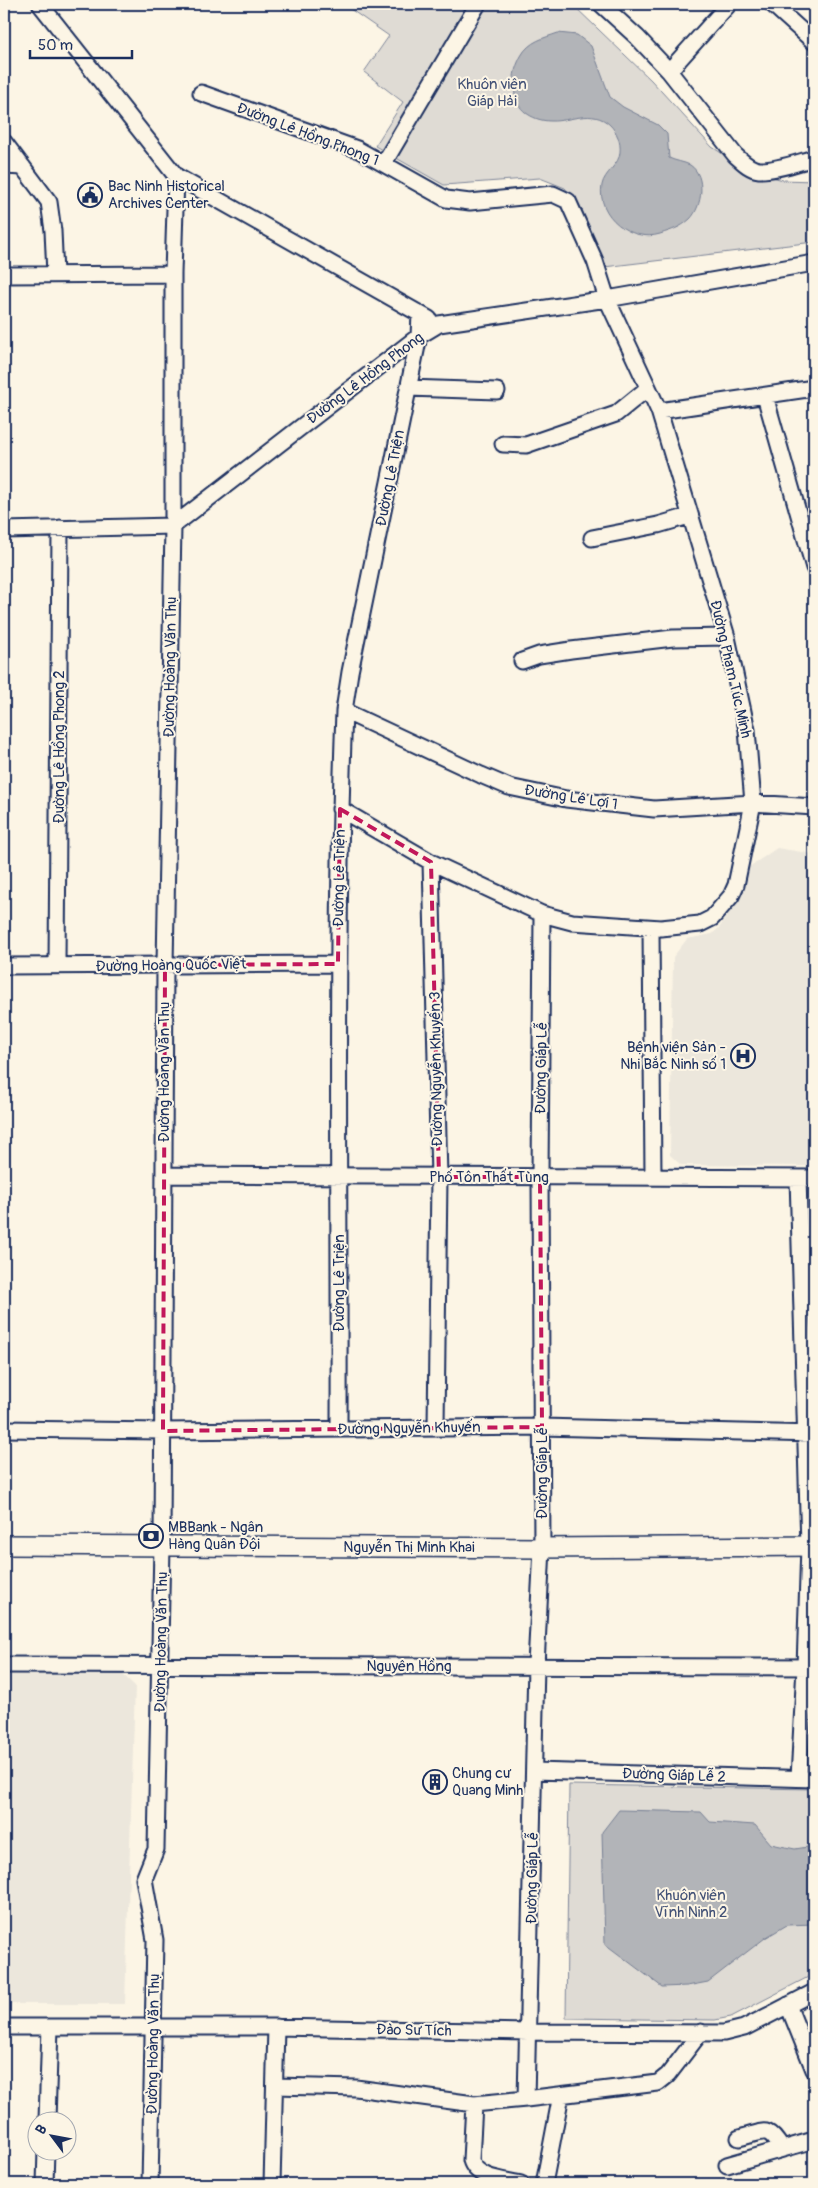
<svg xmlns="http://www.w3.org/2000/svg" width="818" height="2188" font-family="Pangolin,sans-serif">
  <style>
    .built { fill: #ece7dc }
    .green { fill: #dfdbd4; stroke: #7d8599 }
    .water { fill: #b2b4b8; stroke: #767f94 }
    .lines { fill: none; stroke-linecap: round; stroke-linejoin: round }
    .minor-casing { stroke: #1b2f5e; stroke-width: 19 }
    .major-casing { stroke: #1b2f5e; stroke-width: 22 }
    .minor { stroke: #fcf5e5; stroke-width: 15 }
    .major { stroke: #fcf5e5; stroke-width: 19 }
    .marked { fill: none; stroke: #c2185b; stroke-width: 4; stroke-dasharray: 10 6; stroke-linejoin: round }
    .labels { text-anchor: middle; stroke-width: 4; stroke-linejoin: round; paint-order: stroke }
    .park-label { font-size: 15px; fill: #425176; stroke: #fcf5e5 }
    .street-label { font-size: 15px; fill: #1b2f5e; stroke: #fcf5e5 }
    .poi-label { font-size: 15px; fill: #1b2f5e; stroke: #fcf5e5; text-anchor: start }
  </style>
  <rect width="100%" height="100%" fill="#fcf5e5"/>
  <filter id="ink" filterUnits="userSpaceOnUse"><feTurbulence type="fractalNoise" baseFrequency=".02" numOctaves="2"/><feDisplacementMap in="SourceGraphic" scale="10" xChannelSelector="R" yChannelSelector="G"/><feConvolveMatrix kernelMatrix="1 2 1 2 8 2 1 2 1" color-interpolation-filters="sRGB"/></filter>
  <g filter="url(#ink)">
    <path class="built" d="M 777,848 L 814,854 L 814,1166 L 681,1165 L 670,1155 L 673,957 L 687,939 L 712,934 L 719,928 L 736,903 L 746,869 Z
      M 4,1670 L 118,1670 L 135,1686 L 125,2004 L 4,2004 Z"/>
    <path class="green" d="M 343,4 L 572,4 L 651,80 L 712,147 L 748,170 L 783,180 L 814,181 L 814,242 L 604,267 L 582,211 L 565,188 L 540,178 L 444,185 L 375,146 L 403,102 L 364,72 L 389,36 Z
      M 569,1785 L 814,1789 L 814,1974 L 731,2017 L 715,2020 L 566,2018 Z"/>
    <path class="water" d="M 558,33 L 577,35 L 591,46 L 610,97 L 623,107 L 658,125 L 667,134 L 669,158 C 675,161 684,162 690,165 C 707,176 702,207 690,219 C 680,228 672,230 660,234 C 632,243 596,216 602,185 C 604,173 620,164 620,152 C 621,142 617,132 610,125 C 593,108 569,122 551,121 C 535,121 518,112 515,95 C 512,80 514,69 521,56 C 529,41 544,38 558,33 Z
      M 619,1810 L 701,1812 L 710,1822 L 755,1825 L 771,1844 L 795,1849 L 814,1846 L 814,1924 L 787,1925 L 765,1938 L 708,1982 L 687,1986 L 662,1987 L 605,1944 L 602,1832 Z"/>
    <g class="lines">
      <defs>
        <path id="minor" d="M 40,4 L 176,176 L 173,274 L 173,526 L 165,965 L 162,1545 L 156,1849 L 144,1879 L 155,1940 L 150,2184
          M 601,4 L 637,37 L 669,71 L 735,155 C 742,161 749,169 759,170 C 774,171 799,162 814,158
          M 772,4 L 814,42
          M 669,71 L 729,4
          M 201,93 L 357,149 L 446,199 L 470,202 L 553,194 L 568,201 L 595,261 L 607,299 L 659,411 L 727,637 L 747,730 L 753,803 L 736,885 L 731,896 L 712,918 L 700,924 L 661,928 L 572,922 L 542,914 L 431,862 L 340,809
          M 4,142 L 49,202 L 53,231 L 55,274
          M 384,163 L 478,4
          M 4,166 L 23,167
          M 176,176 L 429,319
          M 4,275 L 173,274
          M 408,388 L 497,391
          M 765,396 L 814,568
          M 659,411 L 814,388
          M 503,444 L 526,445 L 616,414 L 648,388
          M 4,530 L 173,526 L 419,336 L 439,324 L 607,299 L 814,263
          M 592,538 L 658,525 L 689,516
          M 522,661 L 539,655 L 571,650 L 673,638 L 727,637
          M 344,711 L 481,775 L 509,787 L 566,799 L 654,809 L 753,803 L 814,807
          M 431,862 L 439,1177 L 436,1427
          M 542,914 L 540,1177 L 542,1548 L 536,1665 L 526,2099 L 658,2083 L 668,2075 L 701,2032
          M 651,928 L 653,1177
          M 4,966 L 338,964
          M 57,966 L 60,528
          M 164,1175 L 814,1178
          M 798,1178 L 809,1546 L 805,1667 L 799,1778
          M 4,1429 L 163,1431 L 542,1427 L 814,1434
          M 339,1429 C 340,1190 335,950 344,711 L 350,672 L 419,336 L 420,314
          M 4,1665 L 814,1667
          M 534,1771 L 814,1779
          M 788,2005 L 814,2070
          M 4,2027 L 276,2027 L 529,2032 L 724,2033 L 744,2028 L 814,1992
          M 275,2086 L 356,2088 L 474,2104 L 526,2099
          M 474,2104 L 471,2160 C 476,2179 505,2180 521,2184
          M 47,2120 L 50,2027
          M 739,2138 C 765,2132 767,2124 782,2149
          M 727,2165 L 814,2140
          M 45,2184 L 46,2150
          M 272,2184 L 276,2027
          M 544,2184 L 561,2095"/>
        <path id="major" d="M 4,1545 L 542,1548 L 814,1546"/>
      </defs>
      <use href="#minor" class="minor-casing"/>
      <use href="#major" class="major-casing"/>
      <use href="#minor" class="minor"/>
      <use href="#major" class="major"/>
    </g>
  </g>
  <path class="marked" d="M 340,809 L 431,862 L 439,1177 L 540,1177 L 542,1427 L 163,1431 L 165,965 L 338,964 Z"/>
  <defs>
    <symbol id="civic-ring" viewBox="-11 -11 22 22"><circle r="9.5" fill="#fcf5e5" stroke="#1b2f5e" stroke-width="1.5"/><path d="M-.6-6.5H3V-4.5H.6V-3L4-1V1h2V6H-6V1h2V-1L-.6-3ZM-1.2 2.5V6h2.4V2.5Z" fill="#1b2f5e"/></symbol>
    <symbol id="hospital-ring" viewBox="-11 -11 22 22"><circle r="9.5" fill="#fcf5e5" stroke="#1b2f5e" stroke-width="1.5"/><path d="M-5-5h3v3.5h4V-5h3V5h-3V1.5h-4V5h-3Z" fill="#1b2f5e"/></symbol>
    <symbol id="bank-ring" viewBox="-11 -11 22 22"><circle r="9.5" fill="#fcf5e5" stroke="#1b2f5e" stroke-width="1.5"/><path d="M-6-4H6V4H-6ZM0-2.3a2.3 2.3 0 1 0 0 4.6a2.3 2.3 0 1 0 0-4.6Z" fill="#1b2f5e"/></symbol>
    <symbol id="building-ring" viewBox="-11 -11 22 22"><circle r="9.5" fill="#fcf5e5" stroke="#1b2f5e" stroke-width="1.5"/><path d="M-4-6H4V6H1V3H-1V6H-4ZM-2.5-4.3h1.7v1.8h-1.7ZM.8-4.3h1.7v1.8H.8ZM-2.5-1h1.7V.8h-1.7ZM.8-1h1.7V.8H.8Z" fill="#1b2f5e"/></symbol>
  </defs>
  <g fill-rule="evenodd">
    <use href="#civic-ring" x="76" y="181" width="28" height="28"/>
    <use href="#hospital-ring" x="729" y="1042" width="28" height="28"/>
    <use href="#bank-ring" x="137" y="1522" width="28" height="28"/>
    <use href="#building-ring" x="421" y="1768" width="28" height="28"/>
  </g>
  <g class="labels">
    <g class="park-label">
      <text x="492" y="89">Khuôn viên<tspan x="492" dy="17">Giáp Hải</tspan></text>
      <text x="691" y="1900">Khuôn viên<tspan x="691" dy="17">Vĩnh Ninh 2</tspan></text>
    </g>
    <g class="street-label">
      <text transform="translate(308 134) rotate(21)" y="5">Đường Lê Hồng Phong 1</text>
      <text transform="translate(365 378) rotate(-37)" y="5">Đường Lê Hồng Phong</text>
      <text transform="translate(390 478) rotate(-79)" y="5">Đường Lê Triện</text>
      <text transform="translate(170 667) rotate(-89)" y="5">Đường Hoàng Văn Thụ</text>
      <text transform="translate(731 669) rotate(77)" y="5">Đường Phạm Túc Minh</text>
      <text transform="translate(59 747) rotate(-90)" y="5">Đường Lê Hồng Phong 2</text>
      <text transform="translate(571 797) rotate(9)" y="5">Đường Lê Lợi 1</text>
      <text transform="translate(339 878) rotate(-89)" y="5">Đường Lê Triện</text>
      <text transform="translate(171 965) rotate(-1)" y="5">Đường Hoàng Quốc Việt</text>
      <text transform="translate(541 1068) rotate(-89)" y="5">Đường Giáp Lễ</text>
      <text transform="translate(436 1069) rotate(-91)" y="5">Đường Nguyễn Khuyến 3</text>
      <text transform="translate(164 1072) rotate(-90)" y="5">Đường Hoàng Văn Thụ</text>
      <text x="489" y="1182">Phố Tôn Thất Tùng</text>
      <text transform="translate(339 1283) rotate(-90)" y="5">Đường Lê Triện</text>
      <text transform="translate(409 1428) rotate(-1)" y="5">Đường Nguyễn Khuyến</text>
      <text transform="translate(542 1473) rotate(-90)" y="5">Đường Giáp Lễ</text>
      <text x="409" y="1552">Nguyễn Thị Minh Khai</text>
      <text transform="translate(161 1642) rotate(-89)" y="5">Đường Hoàng Văn Thụ</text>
      <text x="409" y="1671">Nguyên Hồng</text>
      <text transform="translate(674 1775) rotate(2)" y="5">Đường Giáp Lễ 2</text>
      <text transform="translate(532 1878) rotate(-89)" y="5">Đường Giáp Lễ</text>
      <text transform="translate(414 2030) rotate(1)" y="5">Đào Sư Tích</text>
      <text transform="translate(153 2044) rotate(-89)" y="5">Đường Hoàng Văn Thụ</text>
    </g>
    <g class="poi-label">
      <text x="108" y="191">Bac Ninh Historical<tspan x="108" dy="17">Archives Center</tspan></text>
      <text x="726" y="1052" text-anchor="end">Bệnh viện Sản -<tspan x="726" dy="17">Nhi Bắc Ninh số 1</tspan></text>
      <text x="168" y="1532">MBBank - Ngân<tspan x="168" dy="17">Hàng Quân Đội</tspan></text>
      <text x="452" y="1778">Chung cư<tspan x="452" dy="17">Quang Minh</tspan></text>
    </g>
  </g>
  <rect width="818" height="2188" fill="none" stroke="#fcf5e5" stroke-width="20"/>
  <rect x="10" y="10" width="798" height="2168" fill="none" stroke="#1b2f5e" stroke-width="2" filter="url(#ink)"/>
  <g transform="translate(52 2136) rotate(302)"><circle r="24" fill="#fcf5e5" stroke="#a2a6af"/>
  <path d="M0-4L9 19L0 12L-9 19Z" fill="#1b2f5e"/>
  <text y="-8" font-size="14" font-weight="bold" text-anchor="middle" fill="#1b2f5e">B</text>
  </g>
  <path d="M30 50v8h102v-8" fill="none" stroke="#1b2f5e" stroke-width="2.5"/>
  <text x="38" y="50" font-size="15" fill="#1b2f5e" stroke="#fcf5e5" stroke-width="4" paint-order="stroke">50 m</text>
</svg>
